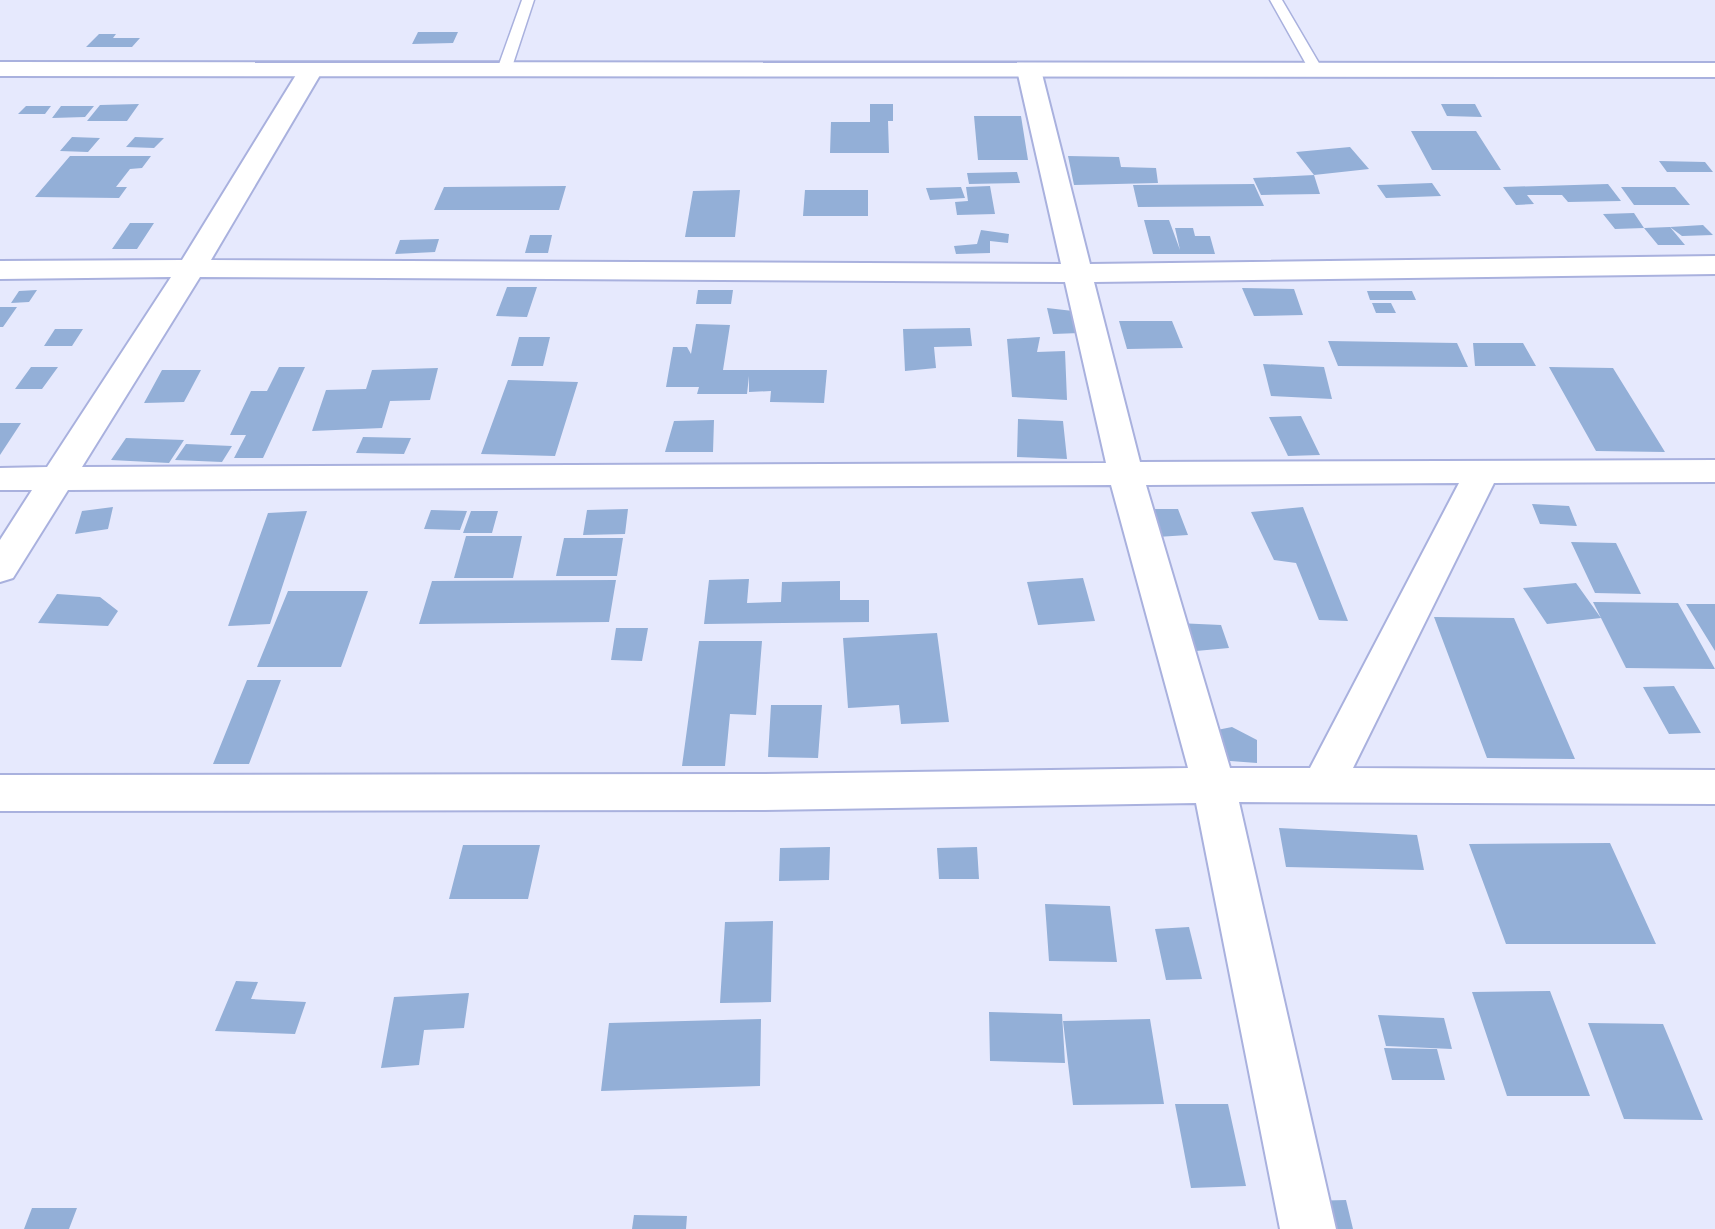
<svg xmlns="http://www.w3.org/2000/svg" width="1715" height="1229" font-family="'PT Sans Narrow',sans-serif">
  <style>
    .building { fill: #93afd7 }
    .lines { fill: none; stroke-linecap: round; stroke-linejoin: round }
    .service-casing { stroke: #a9b1de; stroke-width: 3 }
    .minor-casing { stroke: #a9b1de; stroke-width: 4 }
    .tertiary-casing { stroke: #a9b1de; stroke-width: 4 }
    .service { fill: #fff; fill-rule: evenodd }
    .minor { fill: #fff; fill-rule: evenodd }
    .tertiary { fill: #fff; fill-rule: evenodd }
  </style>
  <rect width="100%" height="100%" fill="#e6e9fd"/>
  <path class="building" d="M 418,32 L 458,32 L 453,43 L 412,44 Z
    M 99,34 L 116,34 L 113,38 L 140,38 L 132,47 L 86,47 Z
    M 139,104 L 127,121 L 87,121 L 100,105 Z
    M 870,104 L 893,104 L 893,121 L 888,121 L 889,153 L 830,153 L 831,122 L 870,122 Z
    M 1441,104 L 1475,104 L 1482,117 L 1447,116 Z
    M 26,106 L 51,106 L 45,114 L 18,114 Z
    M 61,106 L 94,106 L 85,117 L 52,118 Z
    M 974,116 L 1021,116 L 1028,160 L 978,160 Z
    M 1411,131 L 1476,131 L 1501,170 L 1432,170 Z
    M 72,137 L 100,138 L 88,152 L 60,151 Z
    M 135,137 L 164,138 L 154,148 L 126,147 Z
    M 1350,147 L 1369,169 L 1314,175 L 1296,152 Z
    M 70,156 L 151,156 L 142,168 L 130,169 L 116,187 L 127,187 L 119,198 L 35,197 Z
    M 1068,156 L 1119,157 L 1121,167 L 1156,168 L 1158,183 L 1074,185 Z
    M 1659,161 L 1705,162 L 1713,172 L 1667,172 Z
    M 1017,172 L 1020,183 L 969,184 L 967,173 Z
    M 1314,175 L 1320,194 L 1261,195 L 1253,178 Z
    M 1432,183 L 1441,196 L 1386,198 L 1377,185 Z
    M 1254,184 L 1264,206 L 1138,207 L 1133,185 Z
    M 1608,184 L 1621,201 L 1568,202 L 1562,195 L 1527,195 L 1534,204 L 1516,205 L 1503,187 Z
    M 566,186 L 559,210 L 434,210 L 444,187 Z
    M 990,186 L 995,214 L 957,215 L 955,202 L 968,201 L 966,187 Z
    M 961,187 L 965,198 L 930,200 L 926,188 Z
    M 1621,187 L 1675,187 L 1690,205 L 1634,205 Z
    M 740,190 L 735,237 L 685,237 L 693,191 Z
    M 805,190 L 868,190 L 868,216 L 803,216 Z
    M 1634,213 L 1644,228 L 1615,229 L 1603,214 Z
    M 1144,220 L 1169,220 L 1180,250 L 1175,228 L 1193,228 L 1195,236 L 1210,236 L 1215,254 L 1153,254 Z
    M 130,223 L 154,223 L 137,249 L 112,249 Z
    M 1703,225 L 1713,235 L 1682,236 L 1670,227 Z
    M 1670,227 L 1685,245 L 1658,245 L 1644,228 Z
    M 981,230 L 1009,234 L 1008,243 L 990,241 L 990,253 L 956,254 L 954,246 L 977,244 Z
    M 530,235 L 552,235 L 548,253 L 525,253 Z
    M 439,239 L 435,252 L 395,254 L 400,240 Z
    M 507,287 L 537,287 L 527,317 L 496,316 Z
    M 1242,288 L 1294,289 L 1303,315 L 1254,316 Z
    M 37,290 L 29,302 L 11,303 L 19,291 Z
    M 698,290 L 733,290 L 731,304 L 696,304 Z
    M 1367,291 L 1412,291 L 1416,300 L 1370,300 Z
    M 1372,303 L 1391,303 L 1396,313 L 1376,313 Z
    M 0,307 L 17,307 L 3,327 L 0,327 Z
    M 1047,308 L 1073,311 L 1080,333 L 1053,334 Z
    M 1119,321 L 1172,321 L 1183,348 L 1127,349 Z
    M 696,324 L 730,325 L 723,370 L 827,370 L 824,403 L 770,402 L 771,391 L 749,392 L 749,376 L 747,394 L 697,394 L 699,387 L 666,387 L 673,347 L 687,347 L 691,354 Z
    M 970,328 L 972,346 L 934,347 L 936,368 L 905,371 L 903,329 Z
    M 55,329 L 83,329 L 72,346 L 44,346 Z
    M 519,337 L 550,337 L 543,366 L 511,366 Z
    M 1040,337 L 1037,352 L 1065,351 L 1067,400 L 1012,397 L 1007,339 Z
    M 1328,341 L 1457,343 L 1468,367 L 1338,366 Z
    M 1473,343 L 1523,343 L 1536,366 L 1475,366 Z
    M 1263,364 L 1324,367 L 1332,399 L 1271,396 Z
    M 31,367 L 58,367 L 42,389 L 15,389 Z
    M 279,367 L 305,367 L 263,458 L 234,458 L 246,435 L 230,435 L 251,391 L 267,391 Z
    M 1549,367 L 1613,368 L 1665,452 L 1596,451 Z
    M 438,368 L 430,400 L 390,401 L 382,428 L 312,431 L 326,390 L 366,389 L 372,370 Z
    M 162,370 L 201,370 L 184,402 L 144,403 Z
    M 508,380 L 578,382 L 555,456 L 481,454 Z
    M 1301,416 L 1320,455 L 1288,456 L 1269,417 Z
    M 1018,419 L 1063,421 L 1067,459 L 1017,457 Z
    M 714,420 L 713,452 L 665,452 L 674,421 Z
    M 0,423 L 21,423 L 0,455 Z
    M 363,437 L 411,438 L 404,454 L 356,453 Z
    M 126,438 L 184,440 L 169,463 L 111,460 Z
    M 186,444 L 232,446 L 222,462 L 175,460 Z
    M 1532,504 L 1569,506 L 1577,526 L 1540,524 Z
    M 113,507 L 108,529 L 75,534 L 82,511 Z
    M 1303,507 L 1348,621 L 1319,620 L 1296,563 L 1274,560 L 1251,512 Z
    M 628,509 L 625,534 L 583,535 L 587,510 Z
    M 1150,509 L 1178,509 L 1188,535 L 1157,537 Z
    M 431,510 L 467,511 L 460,530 L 424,529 Z
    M 307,511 L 270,624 L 228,626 L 268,513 Z
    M 471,511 L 498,511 L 492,533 L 463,533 Z
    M 466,536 L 522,536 L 513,578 L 454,578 Z
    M 564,538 L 623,538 L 617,576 L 556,576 Z
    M 1571,542 L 1616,543 L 1641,594 L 1595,593 Z
    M 1083,578 L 1095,621 L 1038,625 L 1027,582 Z
    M 749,579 L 747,603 L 781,602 L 782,582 L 840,581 L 840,600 L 869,600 L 869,622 L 704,624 L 709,580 Z
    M 616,580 L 609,622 L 419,624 L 432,581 Z
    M 1576,583 L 1601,618 L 1593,602 L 1678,603 L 1715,669 L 1626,668 L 1601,618 L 1547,624 L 1523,588 Z
    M 288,591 L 368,591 L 341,667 L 257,667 Z
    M 57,594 L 100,597 L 118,611 L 108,626 L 38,623 Z
    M 1686,604 L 1715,604 L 1715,651 Z
    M 1434,617 L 1514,618 L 1575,759 L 1487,758 Z
    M 1177,623 L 1221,625 L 1229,648 L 1185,652 Z
    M 616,628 L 648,628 L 642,661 L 611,660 Z
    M 937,633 L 949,722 L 901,724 L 899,705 L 848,708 L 843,638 Z
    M 699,641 L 762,641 L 756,715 L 730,714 L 725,766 L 682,766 Z
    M 247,680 L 281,680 L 249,764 L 213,764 Z
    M 1674,686 L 1701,733 L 1669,734 L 1643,687 Z
    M 771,705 L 822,705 L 818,758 L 768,757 Z
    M 1232,727 L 1257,740 L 1257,763 L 1217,760 L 1207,732 Z
    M 1279,828 L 1417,835 L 1424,870 L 1286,867 Z
    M 1610,843 L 1656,944 L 1506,944 L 1469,844 Z
    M 463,845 L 540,845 L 528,899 L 449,899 Z
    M 830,847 L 829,880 L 779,881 L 780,848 Z
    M 977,847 L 979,879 L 939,879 L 937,848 Z
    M 1045,904 L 1110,906 L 1117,962 L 1049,961 Z
    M 773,921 L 771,1002 L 720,1003 L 725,922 Z
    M 1189,927 L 1202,979 L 1166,980 L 1155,929 Z
    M 236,981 L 258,982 L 251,999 L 306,1002 L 295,1034 L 215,1031 Z
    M 1550,991 L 1590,1096 L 1507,1096 L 1472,992 Z
    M 469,993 L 464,1028 L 424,1030 L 419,1065 L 381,1068 L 394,997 Z
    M 989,1012 L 1062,1014 L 1065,1063 L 990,1061 Z
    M 1378,1015 L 1444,1018 L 1452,1049 L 1386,1046 Z
    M 761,1019 L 760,1086 L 601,1091 L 609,1023 Z
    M 1150,1019 L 1164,1104 L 1073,1105 L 1063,1021 Z
    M 1588,1023 L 1663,1024 L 1703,1120 L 1624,1119 Z
    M 1384,1048 L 1437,1049 L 1445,1080 L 1392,1080 Z
    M 1175,1104 L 1228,1104 L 1246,1186 L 1191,1188 Z
    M 1346,1200 L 1353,1229 L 1314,1229 L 1307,1201 Z
    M 32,1208 L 77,1208 L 69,1229 L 24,1229 Z
    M 634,1215 L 687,1216 L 686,1229 L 632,1229 Z"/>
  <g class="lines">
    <defs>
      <path id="service" d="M 522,0 L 534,0 L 511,70 L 509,73 L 499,73 L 497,70 Z
        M 1270,0 L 1282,0 L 1323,70 L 1321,73 L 1311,73 Z"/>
      <path id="minor" d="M 311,63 L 319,65 L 323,70 L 211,260 L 1061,264 L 1017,70 L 1021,65 L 1037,65 L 1041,70 L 1090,264 L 1715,256 L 1715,274 L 1094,282 L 1140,462 L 1715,460 L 1715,482 L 1494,483 L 1353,768 L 1715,770 L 1715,804 L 1239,802 L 1336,1229 L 1280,1229 L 1196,803 L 765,810 L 0,811 L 0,775 L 765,774 L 1188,768 L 1111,485 L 68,490 L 13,578 L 0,582 L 0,540 L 32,490 L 0,490 L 0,468 L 47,467 L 171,277 L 0,279 L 0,261 L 182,260 L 299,70 L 303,65 ZM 200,277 L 1065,282 L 1106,463 L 82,467 ZM 1459,483 L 1310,768 L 1230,768 L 1146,485 Z"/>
      <path id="tertiary" d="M 0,62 L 1715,63 L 1715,77 L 0,76 Z"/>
    </defs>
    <use href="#service" class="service-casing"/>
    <use href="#minor" class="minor-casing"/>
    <use href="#tertiary" class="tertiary-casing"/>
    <use href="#service" class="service"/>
    <use href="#minor" class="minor"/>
    <use href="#tertiary" class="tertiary"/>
  </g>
</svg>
